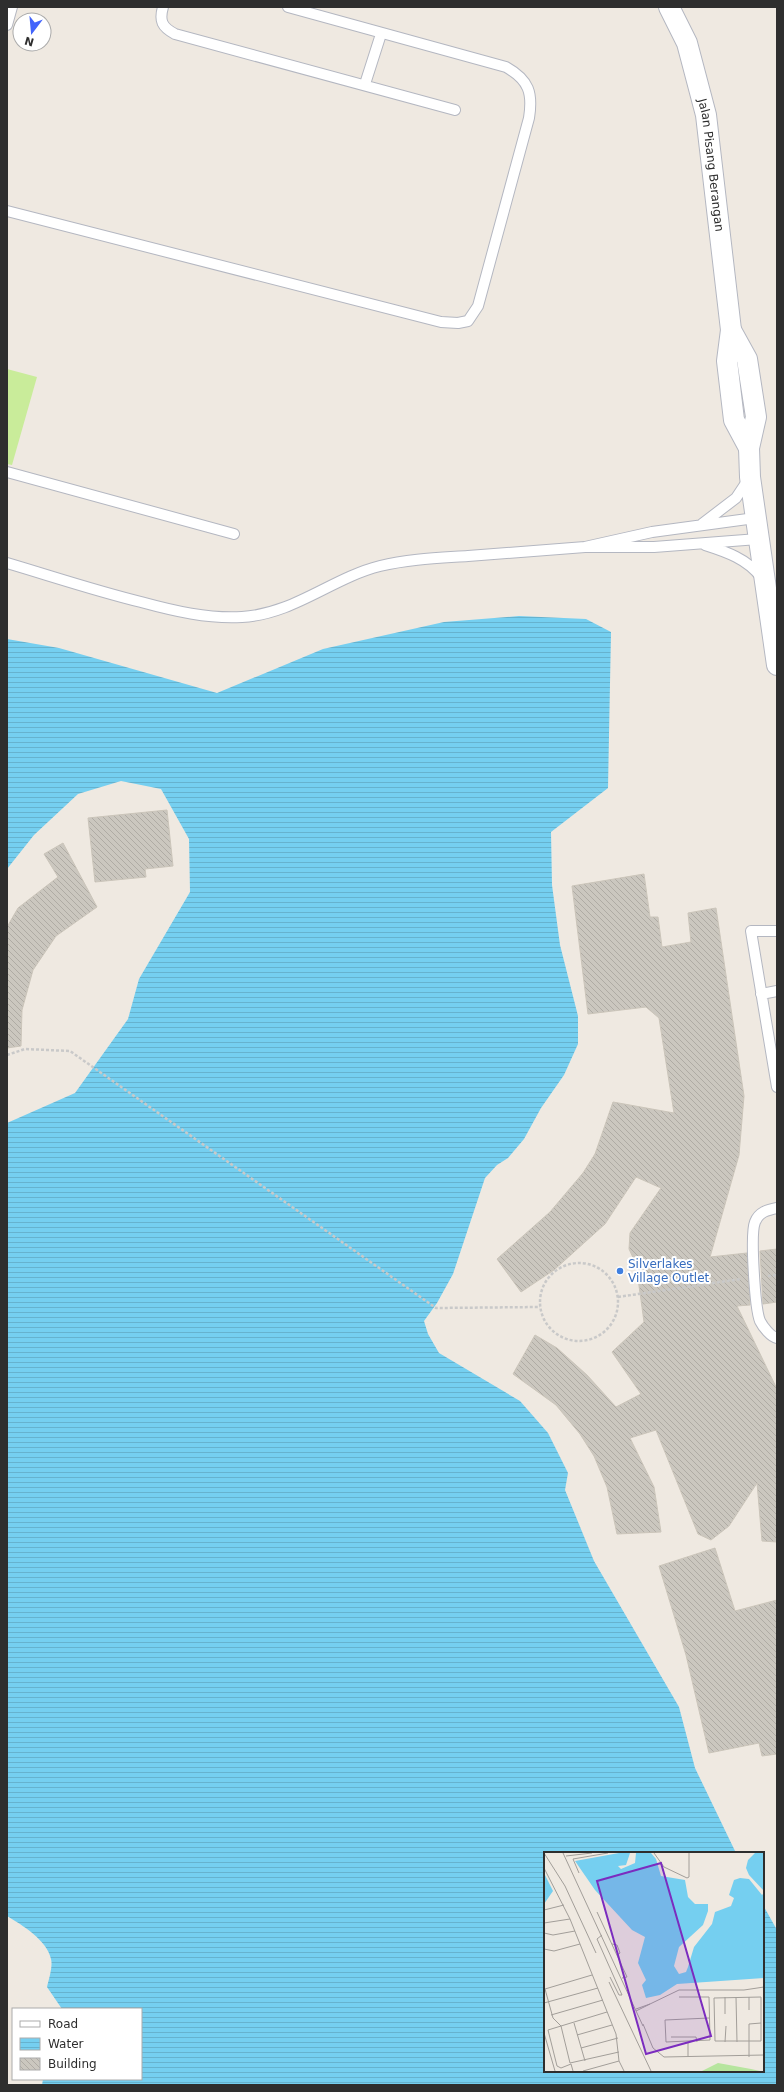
<svg xmlns="http://www.w3.org/2000/svg" width="784" height="2092" font-family="'DejaVu Sans',sans-serif">
  <style>
    .pitch { fill: #c9ec9a }
    .water { fill: url(#water-rules) }
    .building { fill: url(#building-back-hatch); stroke: #cbc5ba }
    .lines { fill: none; stroke-linecap: round; stroke-linejoin: round }
    .lane-casing { stroke: #b4b7c1; stroke-width: 12 }
    .street-casing { stroke: #b4b7c1; stroke-width: 22 }
    .path { stroke: #c9c9c9; stroke-width: 2.5; stroke-dasharray: 3 2; stroke-linecap: butt }
    .lane { stroke: #fff; stroke-width: 10 }
    .street { stroke: #fff; stroke-width: 20 }
    .shop-dot { fill: #3f7fe0; stroke: #fff; stroke-width: 1.5 }
    .labels { text-anchor: middle; stroke-width: 4; stroke-linejoin: round; paint-order: stroke }
    .street-label { font-size: 12px; fill: #2e2e2e; stroke: #fff }
    .shop-label { font-size: 12px; fill: #366cbe; stroke: #fff; text-anchor: start }
    .inset-road { fill: none; stroke: #a29e99; stroke-width: 1 }
    .view { fill: #7b2cbf; fill-opacity: 0.15; stroke: #7b2cbf; stroke-width: 2 }
    .inset-edge { fill: none; stroke: #2e2e2e; stroke-width: 2 }
  </style>
  <defs>
    <pattern id="water-rules" width="6" height="5" patternUnits="userSpaceOnUse"><rect width="6" height="5" fill="#75cff0"/><path d="M0 2.5h6" fill="none" stroke="#66b2ce"/></pattern>
    <pattern id="building-back-hatch" width="6" height="6" patternUnits="userSpaceOnUse"><rect width="6" height="6" fill="#cbc7bf"/><path d="M-1 5l2 2M0 0l6 6M5-1l2 2" fill="none" stroke="#afaba4"/></pattern>
  </defs>
  <rect width="100%" height="100%" fill="#efe9e1"/>
  <path class="pitch" d="M 7,369 L 37,377 L 12,465 L 7,464 Z"/>
  <path class="water" d="M 519,616 L 586,619 L 611,632 L 608,788 L 551,832 L 552,885 L 560,945 L 578,1016 L 578,1044 L 564,1075 L 541,1108 L 524,1139 L 508,1158 L 497,1165 L 485,1178 L 453,1274 L 437,1303 L 424,1321 L 428,1334 L 439,1353 L 520,1401 L 548,1433 L 568,1473 L 565,1490 L 594,1561 L 679,1707 L 695,1768 L 736,1853 L 545,1853 L 545,2071 L 763,2071 L 763,1905 L 777,1930 L 777,2085 L 42,2085 L 43,2079 L 141,2079 L 141,2009 L 62,2009 L 47,1987 C 49,1979 53,1966 51,1959 C 47,1940 22,1925 7,1916 L 7,1123 L 75,1093 L 128,1019 L 139,979 L 190,892 L 189,839 L 161,789 L 121,781 L 78,794 L 34,835 L 7,869 L 7,639 L 59,648 L 217,693 L 323,649 L 444,622 Z"/>
  <path class="building" d="M 167,810 L 173,866 L 145,869 L 146,877 L 95,882 L 88,818 Z
    M 63,843 L 97,907 L 56,936 L 33,970 L 22,1010 L 21,1046 L 7,1048 L 7,927 L 18,908 L 58,877 L 44,854 Z
    M 644,874 L 650,917 L 658,917 L 662,947 L 691,942 L 688,913 L 716,908 L 744,1096 L 739,1155 L 710,1257 L 747,1253 L 750,1305 L 737,1306 L 777,1389 L 777,1542 L 762,1541 L 757,1483 L 729,1526 L 711,1540 L 698,1534 L 656,1430 L 630,1438 L 654,1487 L 661,1532 L 617,1534 L 607,1487 L 594,1456 L 580,1434 L 556,1405 L 513,1374 L 535,1335 L 557,1348 L 587,1375 L 616,1407 L 641,1394 L 612,1352 L 644,1322 L 636,1264 L 629,1249 L 630,1233 L 661,1188 L 636,1177 L 605,1224 L 554,1270 L 521,1292 L 497,1259 L 550,1212 L 583,1173 L 595,1154 L 613,1102 L 674,1113 L 659,1018 L 646,1007 L 588,1014 L 572,886 Z
    M 777,1249 L 777,1302 L 763,1304 L 760,1251 Z
    M 715,1548 L 735,1611 L 777,1600 L 777,1754 L 762,1756 L 759,1743 L 709,1753 L 686,1655 L 659,1566 Z"/>
  <g class="lines">
    <defs>
      <path id="lane" d="M 163,7 C 159,21 162,27 175,34 L 455,110
        M 7,25 L 12,7
        M 365,84 L 381,34
        M 7,211 L 441,322 L 458,323 L 468,321 L 478,306 L 529,118 C 533,93 529,80 506,67 L 288,7
        M 7,472 L 234,534
        M 755,518 L 652,532 L 585,547 L 654,547 L 758,539
        M 702,524 L 736,498 L 748,480
        M 705,545 C 727,552 747,559 761,577
        M 7,563 C 51,576 96,591 141,602 C 174,611 208,619 242,617 C 294,614 332,578 380,566 C 409,559 439,558 468,556 C 507,553 546,550 585,547
        M 777,931 L 751,931 L 777,1087
        M 761,994 L 777,991
        M 777,1208 C 767,1210 759,1212 755,1222 C 750,1234 755,1309 760,1321 C 763,1327 771,1337 777,1338"/>
      <g id="street">
        <path id="s1" d="M 669,7 L 687,43 L 706,115 L 731,330 L 727,361 L 734,420 L 749,448"/>
        <path d="M 731,330 L 747,359 L 756,417 L 749,448 L 750,477 L 777,665"/>
      </g>
    </defs>
    <use href="#lane" class="lane-casing"/>
    <use href="#street" class="street-casing"/>
    <path class="path" d="M 7,1055 L 25,1049 L 70,1051 L 436,1308 L 540,1307
      M540 1302a39 39 0 1 1 78 0a39 39 0 1 1-78 0Z
      M 768,1276 L 777,1275
      M 618,1297 L 741,1279"/>
    <use href="#lane" class="lane"/>
    <use href="#street" class="street"/>
  </g>
  <circle class="shop-dot" cx="620" cy="1271" r="4"/>
  <g class="labels">
    <g class="street-label">
      <text dy="4" stroke="none"><textPath href="#s1" startOffset="165">Jalan Pisang Berangan</textPath></text>
    </g>
    <g class="shop-label">
      <text x="628" y="1268">Silverlakes<tspan x="628" dy="14">Village Outlet</tspan></text>
    </g>
  </g>
  <g transform="translate(544 1852)">
    <rect width="220" height="220" fill="#efe9e1"/>
    <path d="M 174,211 L 207,217 L 216,219 L 158,219 Z" fill="#b6e59e"/>
    <path d="M 75,1 L 86,1 L 82,13 L 74,14 L 77,17 L 91,11 L 92,1 L 107,1 L 112,7 L 117,24 L 141,28 L 144,45 L 151,52 L 164,52 L 164,59 L 159,73 L 135,95 L 130,114 L 135,122 L 142,120 L 144,115 L 150,95 L 168,72 L 171,60 L 187,54 L 190,46 L 185,43 L 190,28 L 196,26 L 205,27 L 218,43 L 220,41 L 220,126 L 133,132 L 116,143 L 102,146 L 98,133 L 102,128 L 94,111 L 101,85 L 88,78 L 51,38 L 31,9 ZM 211,1 L 220,1 L 220,39 L 205,23 L 202,16 L 204,8 ZM 0,21 L 9,39 L 0,52 Z" fill="#75cff0"/>
    <path class="inset-road" d="M 0,1 L 21,34 L 52,101M 19,1 L 99,174M 110,1 L 120,15 L 143,26 L 145,25 L 145,1M 22,4 L 48,1M 0,16 L 26,67 L 72,182 L 75,209 L 80,219M 35,21 L 29,7 L 64,1M 0,58 L 20,53M 53,60 L 83,125 L 78,126M 0,71 L 26,67M 0,81 L 9,83 L 31,79M 58,83 L 53,87 L 78,143 L 75,143 L 66,125M 68,92 L 73,93 L 76,101 L 73,103M 0,97 L 10,99 L 36,92M 65,130 L 107,219M 135,145 L 165,145 L 166,187 L 166,188 L 122,190 L 121,168 L 165,166M 181,145 L 181,162M 192,145 L 193,190M 205,145 L 205,158M 217,145 L 217,189 L 171,189 L 170,146 ZM 0,151 L 54,136M 106,152 L 135,138 L 200,138 L 220,135M 92,157 L 106,152 L 92,159M 63,160 L 17,174 L 26,211 L 75,200M 7,163 L 59,148M 30,171 L 41,209M 99,172 L 109,196 L 120,205 L 220,203M 17,174 L 9,166 L 1,137 L 48,123M 17,174 L 4,178 L 13,214 L 17,216 L 27,212 L 29,219M 0,181 L 11,219M 33,183 L 68,173M 127,185 L 152,185 L 153,190M 144,190 L 144,205M 181,190 L 182,174M 37,196 L 74,186M 205,205 L 205,172 L 217,171M 39,219 L 75,209"/>
    <path class="view" d="M 117,11 L 167,184 L 102,202 L 53,29 Z"/>
    <rect width="220" height="220" class="inset-edge"/>
  </g>
  <rect width="784" height="2092" fill="none" stroke="#2e2e2e" stroke-width="16"/>
  <rect x="12" y="2008" width="130" height="72" fill="#ffffff" stroke="#ababab"/>
  <rect x="20" y="2021" width="20" height="6" fill="#ffffff" stroke="#ababab"/>
  <text x="48" y="2028" font-size="12" fill="#2e2e2e">Road</text>
  <rect x="20" y="2038" width="20" height="12" fill="url(#water-rules)" stroke="#ababab"/>
  <text x="48" y="2048" font-size="12" fill="#2e2e2e">Water</text>
  <rect x="20" y="2058" width="20" height="12" fill="url(#building-back-hatch)" stroke="#ababab"/>
  <text x="48" y="2068" font-size="12" fill="#2e2e2e">Building</text>
  <g transform="translate(32 32) rotate(196)"><circle r="19" fill="#ffffff" stroke="#ababab"/>
  <path d="M0-3L7 15L0 10L-7 15Z" fill="#4264fb"/>
  <text y="-6" font-size="11" font-weight="bold" text-anchor="middle" fill="#2e2e2e">N</text>
  </g>
</svg>
